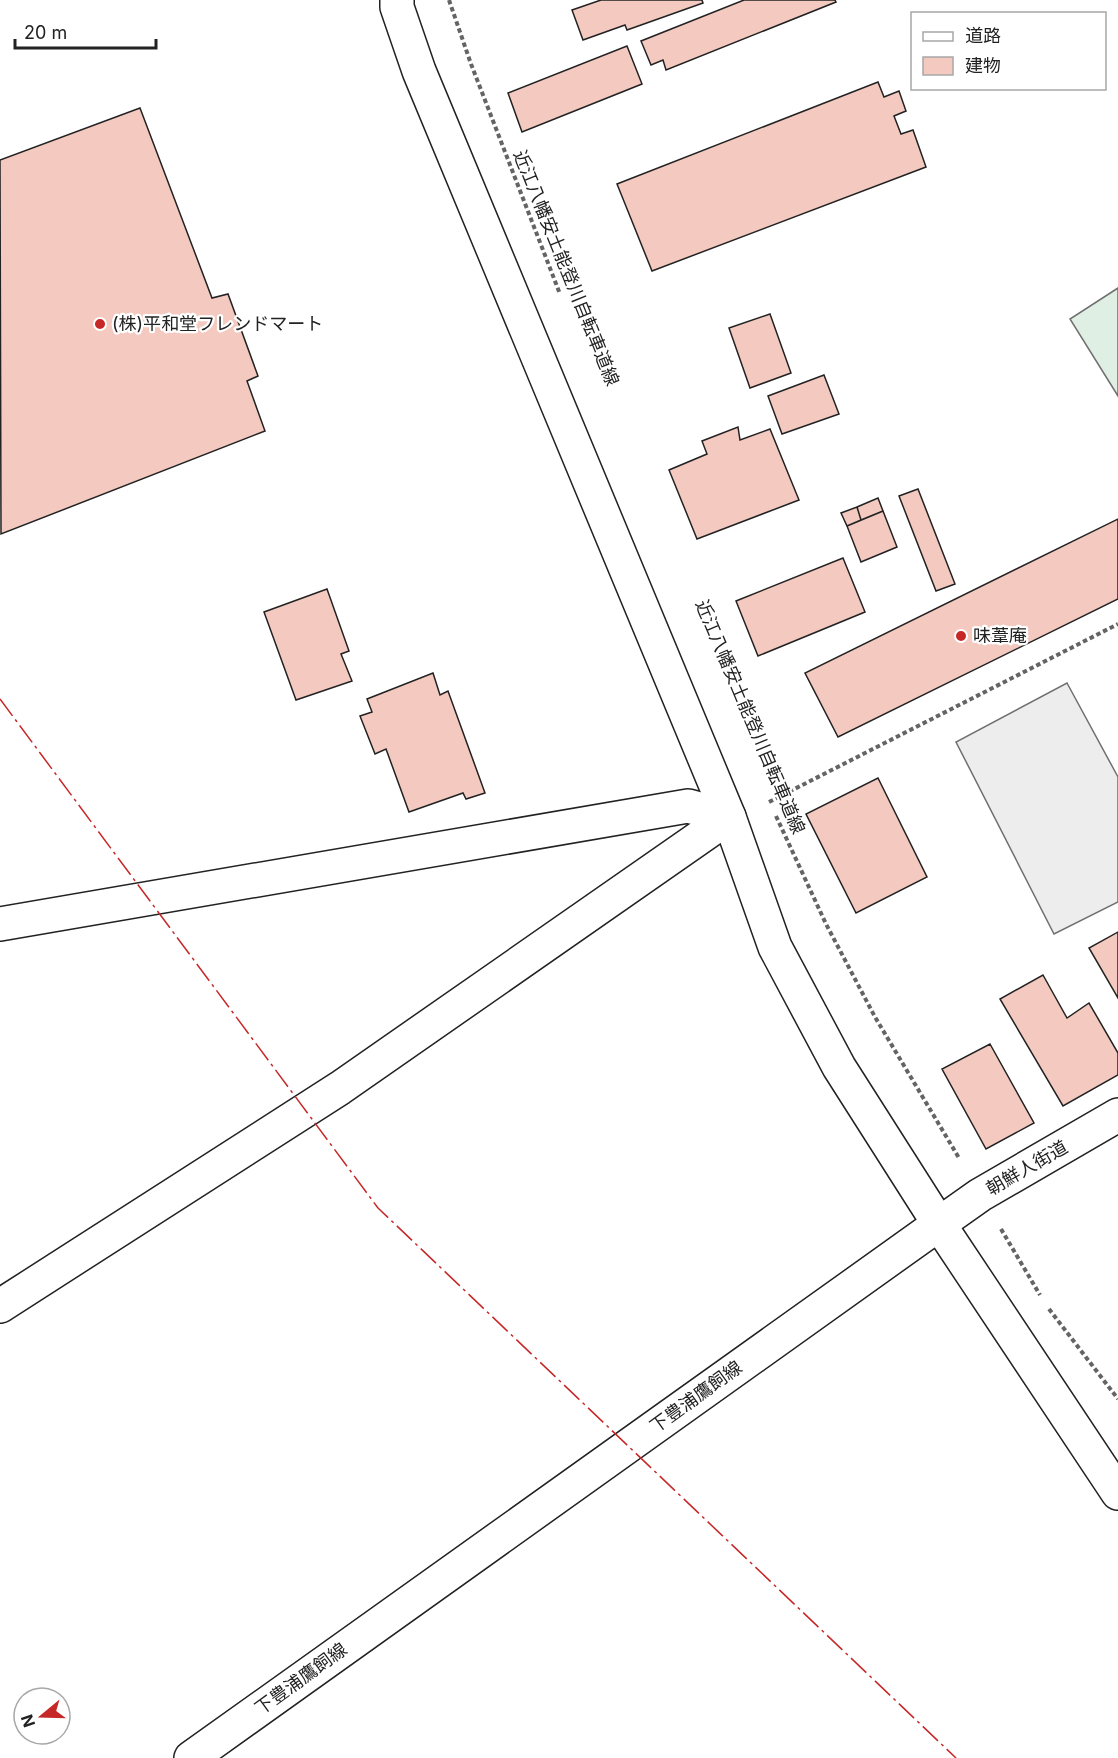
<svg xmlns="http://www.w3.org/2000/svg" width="1118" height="1758" font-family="Inter,'Noto Sans JP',sans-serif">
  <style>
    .green { fill: #e0efe3; stroke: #6f6f6f; stroke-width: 1.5 }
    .parking { fill: #ededed; stroke: #6f6f6f; stroke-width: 1.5 }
    .building { fill: #f3c9c0; stroke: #222; stroke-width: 1.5 }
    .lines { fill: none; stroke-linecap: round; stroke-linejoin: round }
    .minor-casing { stroke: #222; stroke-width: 36 }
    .major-casing { stroke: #222; stroke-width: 36 }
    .path { stroke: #646464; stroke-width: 4; stroke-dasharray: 4.5 3; stroke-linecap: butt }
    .minor { stroke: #fff; stroke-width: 33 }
    .major { stroke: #fff; stroke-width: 33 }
    .power { stroke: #c62828; stroke-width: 1.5; stroke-dasharray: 21 4.5 3 4.5; stroke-linecap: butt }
    .poi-dot { fill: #c62828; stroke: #fff; stroke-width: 2 }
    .labels { text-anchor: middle; stroke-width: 4.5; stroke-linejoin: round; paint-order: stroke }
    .street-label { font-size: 18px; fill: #222; stroke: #fff }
    .poi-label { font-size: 18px; fill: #222; stroke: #fff; text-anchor: start }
  </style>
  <rect width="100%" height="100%" fill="#fff"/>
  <path class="green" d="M 1118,288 L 1118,396 L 1070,319 Z"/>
  <path class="parking" d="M 1067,683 L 1118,777 L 1118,902 L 1054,934 L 956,742 Z"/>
  <path class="building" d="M 601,0 L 702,0 L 703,3 L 627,30 L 625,25 L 583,40 L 572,10 Z
    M 744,0 L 835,0 L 836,2 L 666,70 L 663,60 L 651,65 L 641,41 Z
    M 627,46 L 642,84 L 522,132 L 508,93 Z
    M 878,82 L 884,97 L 899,91 L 906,111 L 894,116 L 901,134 L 913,130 L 926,167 L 652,271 L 617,184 Z
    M 140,108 L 212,298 L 228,294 L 258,376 L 247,381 L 265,431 L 1,534 L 0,160 Z
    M 770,314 L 791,373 L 750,388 L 729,328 Z
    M 824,375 L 839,414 L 782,434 L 768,396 Z
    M 738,427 L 740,440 L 770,429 L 799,500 L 697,539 L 669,470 L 707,454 L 702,441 Z
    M 918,489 L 955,584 L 936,591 L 899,496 Z
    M 878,498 L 883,511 L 861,520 L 857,507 Z
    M 857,507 L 861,520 L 847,526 L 841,513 Z
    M 883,511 L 897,547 L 861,562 L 847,526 Z
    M 1118,519 L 1118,599 L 838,737 L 805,673 Z
    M 843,558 L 865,612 L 758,656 L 736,601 Z
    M 327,589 L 349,651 L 341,654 L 352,681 L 296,700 L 264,612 Z
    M 433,673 L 440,695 L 448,691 L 485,793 L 466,799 L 463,793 L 409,812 L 386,749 L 375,754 L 360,716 L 372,712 L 367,699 Z
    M 878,778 L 927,877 L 856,913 L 806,814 Z
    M 1118,932 L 1118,998 L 1089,948 Z
    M 1043,975 L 1067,1018 L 1089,1003 L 1118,1053 L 1118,1075 L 1063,1106 L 1000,999 Z
    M 990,1044 L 1034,1123 L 986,1149 L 942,1069 Z"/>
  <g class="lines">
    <defs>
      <path id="minor" d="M 0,924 L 688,806 L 729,817
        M 939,1224 L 980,1195 L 1118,1115
        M 0,1306 L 340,1088 L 729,817"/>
      <path id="major" d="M 397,0 L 397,7 L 419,71 L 729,817 L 775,947 L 839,1067 L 939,1224 L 1118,1493
        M 191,1758 L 939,1224"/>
    </defs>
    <use href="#minor" class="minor-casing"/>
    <use href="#major" class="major-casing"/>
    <path class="path" d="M 449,0 L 471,64 L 560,294
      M 769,802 L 1118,624
      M 776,816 L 826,924 L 875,1017 L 959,1158
      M 1001,1229 L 1040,1295
      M 1049,1309 L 1118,1399"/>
    <use href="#minor" class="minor"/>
    <use href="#major" class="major"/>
    <path class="power" d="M 0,699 L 378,1208 L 956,1758"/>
  </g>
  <g class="poi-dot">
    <circle cx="100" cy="324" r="6"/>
    <circle cx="961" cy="636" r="6"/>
  </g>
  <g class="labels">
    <g class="street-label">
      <text transform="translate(566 268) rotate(68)" y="6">近江八幡安土能登川自転車道線</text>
      <text transform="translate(750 717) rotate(67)" y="6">近江八幡安土能登川自転車道線</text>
      <text transform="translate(1027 1168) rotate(-30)" y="6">朝鮮人街道</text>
      <text transform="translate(696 1397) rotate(-36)" y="6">下豊浦鷹飼線</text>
      <text transform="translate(301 1679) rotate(-36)" y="6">下豊浦鷹飼線</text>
    </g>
    <g class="poi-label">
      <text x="112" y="330">(株)平和堂フレンドマート</text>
      <text x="973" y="642">味葦庵</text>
    </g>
  </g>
  <rect x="911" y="12" width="195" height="78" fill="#ffffff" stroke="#a7a7a7" stroke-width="1.5"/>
  <rect x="923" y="32" width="30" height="9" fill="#ffffff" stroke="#a7a7a7" stroke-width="1.5"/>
  <text x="965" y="42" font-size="18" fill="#222222">道路</text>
  <rect x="923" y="57" width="30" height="18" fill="#f3c9c0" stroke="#a7a7a7" stroke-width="1.5"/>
  <text x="965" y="72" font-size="18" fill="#222222">建物</text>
  <g transform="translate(42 1716) rotate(251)"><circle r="28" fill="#ffffff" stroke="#a7a7a7" stroke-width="1.5"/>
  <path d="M0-4.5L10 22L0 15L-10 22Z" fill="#c62828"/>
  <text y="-9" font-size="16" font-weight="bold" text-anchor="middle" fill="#222222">N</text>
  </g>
  <path d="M15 39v9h141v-9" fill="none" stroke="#222222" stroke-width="3"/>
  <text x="24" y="39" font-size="18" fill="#222222" stroke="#ffffff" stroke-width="4.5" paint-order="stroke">20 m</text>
</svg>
